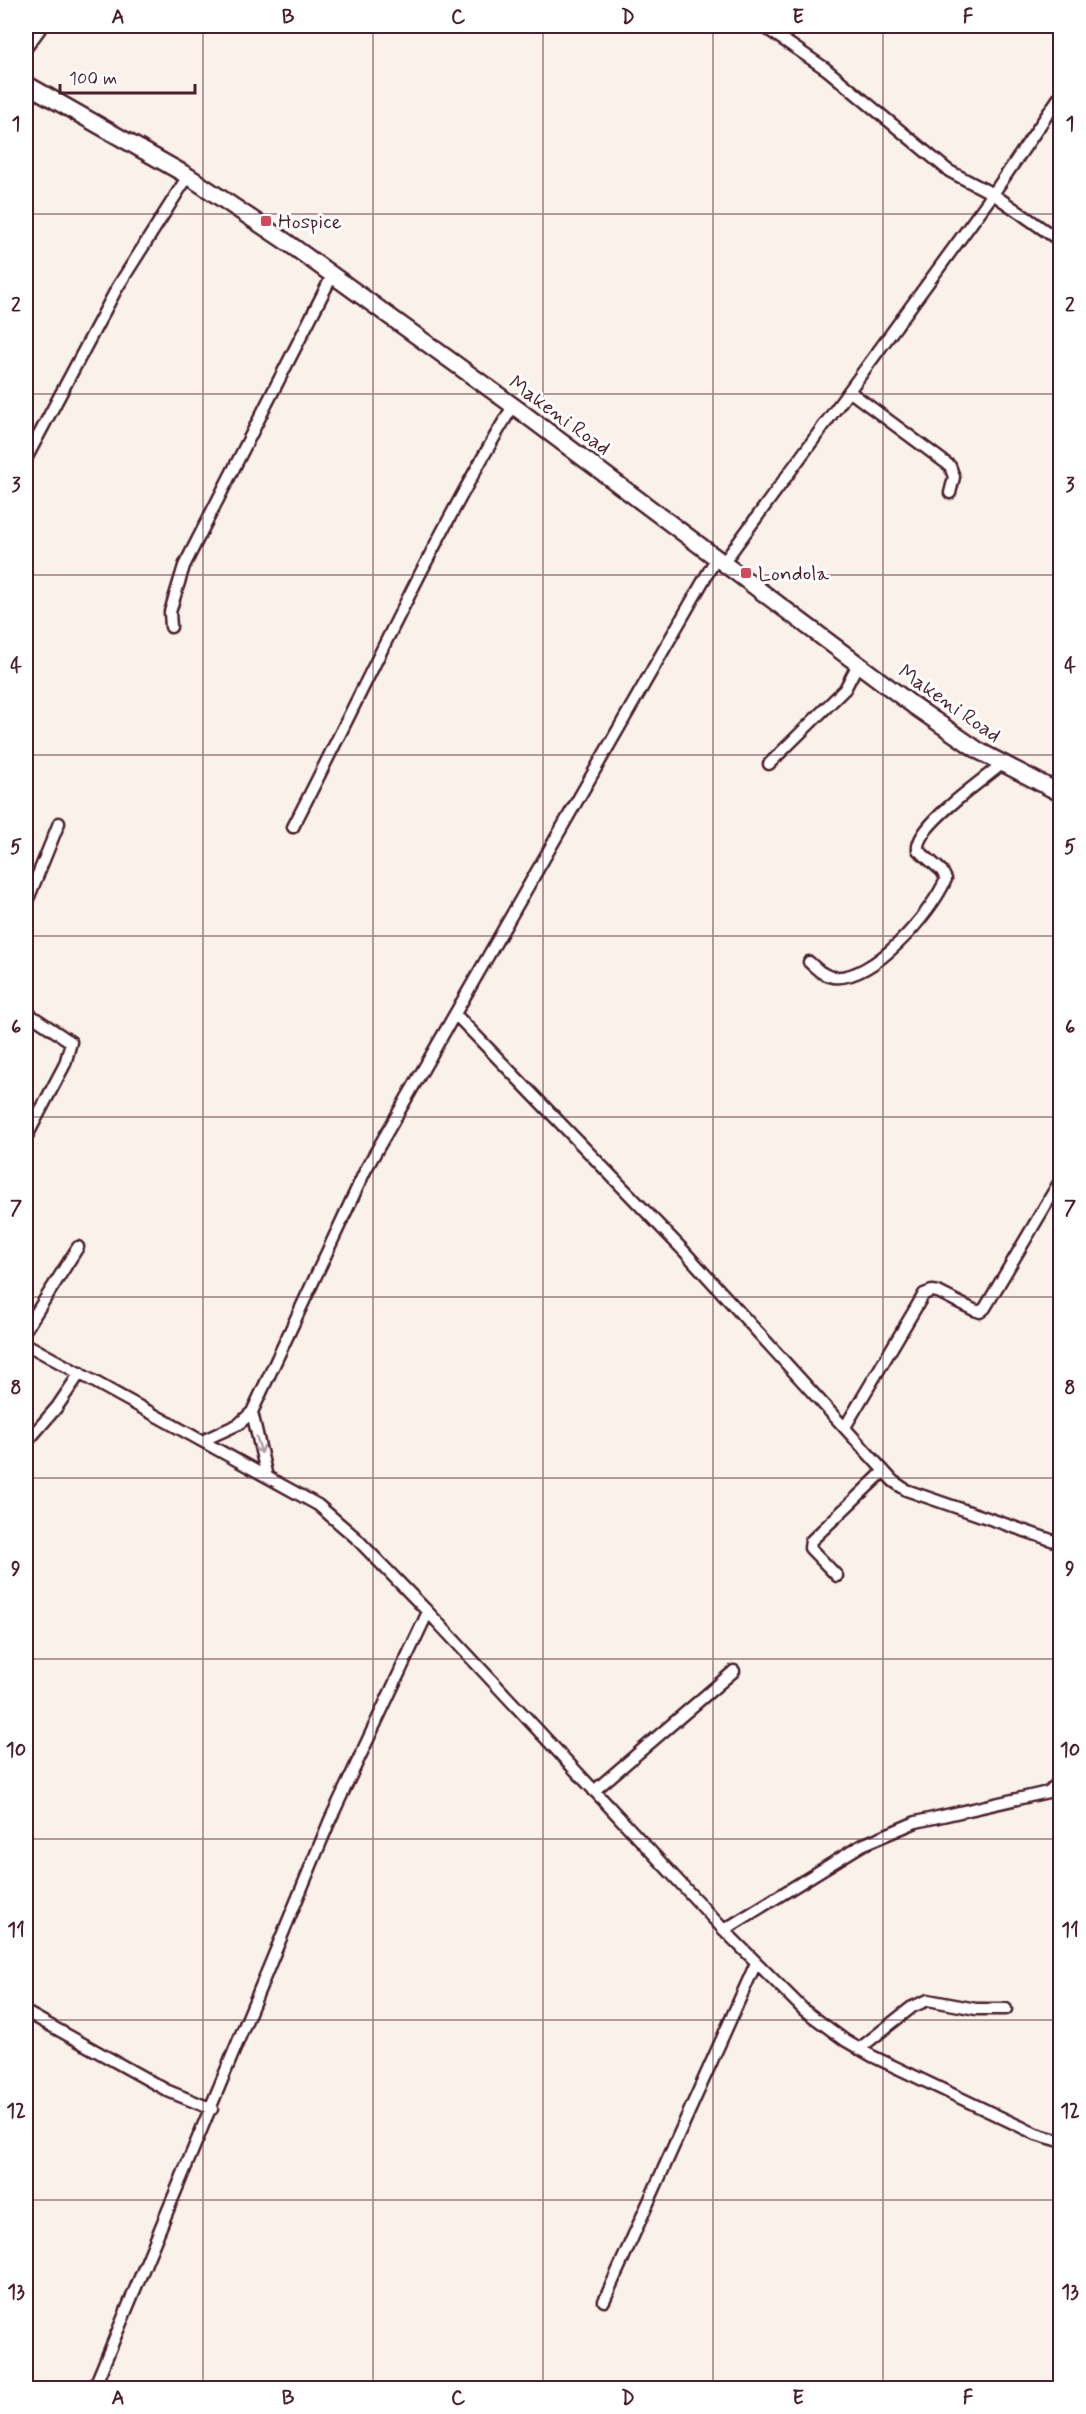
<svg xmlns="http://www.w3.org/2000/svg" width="1086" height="2414" font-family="Mynerve,sans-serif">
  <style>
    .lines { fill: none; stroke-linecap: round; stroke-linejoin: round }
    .minor-casing { stroke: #4a1f2b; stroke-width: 15 }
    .secondary-casing { stroke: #4a1f2b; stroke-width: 20 }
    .minor { stroke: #fff; stroke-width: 10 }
    .secondary { stroke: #fff; stroke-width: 15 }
    .oneway { stroke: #ae9aa0 }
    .grid { fill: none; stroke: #4a1f2b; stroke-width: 1.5; stroke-opacity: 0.55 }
    .poi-dot { fill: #d1495b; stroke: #fff; stroke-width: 2 }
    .labels { text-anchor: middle; stroke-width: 6; stroke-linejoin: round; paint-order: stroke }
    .poi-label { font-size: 21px; fill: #4a1f2b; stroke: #fff; text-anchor: start }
    .street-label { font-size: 21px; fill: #4a1f2b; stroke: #fff }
    .neatline { fill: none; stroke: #4a1f2b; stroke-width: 2 }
    .grid-label { font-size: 20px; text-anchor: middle; font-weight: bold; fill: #4a1f2b }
  </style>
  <rect width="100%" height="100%" fill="#faf2ea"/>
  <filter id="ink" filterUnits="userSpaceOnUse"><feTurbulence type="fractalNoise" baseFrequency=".0167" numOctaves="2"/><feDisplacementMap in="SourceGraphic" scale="12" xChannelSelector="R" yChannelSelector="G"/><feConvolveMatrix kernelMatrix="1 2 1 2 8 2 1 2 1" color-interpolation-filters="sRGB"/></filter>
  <g filter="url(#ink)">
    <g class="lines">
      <defs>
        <path id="minor" d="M 763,26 L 826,69 L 949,171 L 993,194 L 1060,241
          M 26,48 L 42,26
          M 849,391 L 950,466 L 954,477 L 950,493
          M 26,459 L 117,288 L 188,176
          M 724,562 L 993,194 L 1060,96
          M 171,627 L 170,612 L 184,566 L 333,274
          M 769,764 L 845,689 L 858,664
          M 293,827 C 366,686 431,541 513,406
          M 26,904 L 59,823
          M 809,962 C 816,968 823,976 833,977 C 873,982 932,912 946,879 L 942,871 L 918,850 C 914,827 983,780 1002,764
          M 26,1012 L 71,1042 L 65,1064 L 26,1138
          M 456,1015 L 683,1250 L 893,1481 L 906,1490 L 1060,1543
          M 26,1329 L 78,1247
          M 26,1344 L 318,1505 L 355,1537 L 428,1612 L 724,1930 L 804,2010 L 846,2041 L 872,2056 L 1036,2134 L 1060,2141
          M 252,1412 L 267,1477
          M 845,1427 L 924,1294 L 932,1291 L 938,1292 L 974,1310 L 980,1312 L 985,1308 L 1060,1181
          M 204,1440 L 239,1424 L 252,1412 L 366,1169 L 717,557
          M 26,1443 L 57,1407 L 80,1373
          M 837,1576 L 810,1548 L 811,1541 L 884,1471
          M 594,1791 L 734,1671
          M 724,1930 L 862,1845 L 916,1822 L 1048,1792 L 1060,1781
          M 26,2012 L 168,2091 L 212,2109
          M 859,2049 L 912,2007 L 928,2000 L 976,2009 L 1006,2009
          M 604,2301 L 756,1963
          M 94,2388 L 330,1820 L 428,1612"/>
        <path id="secondary" d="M 26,84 L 188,176 L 288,243 L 519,410 L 914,706 L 979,751 L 1060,793"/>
      </defs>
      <use href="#minor" class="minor-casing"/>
      <use href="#secondary" class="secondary-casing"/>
      <use href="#minor" class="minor"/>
      <use href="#secondary" class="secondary"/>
    </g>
    <defs><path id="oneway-shaft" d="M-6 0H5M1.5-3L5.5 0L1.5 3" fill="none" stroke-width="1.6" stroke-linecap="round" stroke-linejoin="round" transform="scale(1.5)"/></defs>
    <use class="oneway" href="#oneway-shaft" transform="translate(259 1445) rotate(73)"/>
  </g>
  <path class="grid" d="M 203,26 L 203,2388M 373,26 L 373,2388M 543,26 L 543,2388M 713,26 L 713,2388M 883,26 L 883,2388M 26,214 L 1060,214M 26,394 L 1060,394M 26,575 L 1060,575M 26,755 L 1060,755M 26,936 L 1060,936M 26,1117 L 1060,1117M 26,1297 L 1060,1297M 26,1478 L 1060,1478M 26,1659 L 1060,1659M 26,1839 L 1060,1839M 26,2020 L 1060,2020M 26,2200 L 1060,2200"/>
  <g class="poi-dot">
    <rect x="260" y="215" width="12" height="12" rx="3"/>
    <rect x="740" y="567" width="12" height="12" rx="3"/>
  </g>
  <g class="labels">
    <g class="poi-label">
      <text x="278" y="228">Hospice</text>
      <text x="758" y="580">Londola</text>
    </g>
    <g class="street-label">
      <text transform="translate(560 415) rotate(36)" y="7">Makeni Road</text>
      <text transform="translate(950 703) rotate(35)" y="7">Makeni Road</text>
    </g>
  </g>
  <rect width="1086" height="2414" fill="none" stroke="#fff" stroke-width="66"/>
  <path d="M60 84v9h135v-9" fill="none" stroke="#4a1f2b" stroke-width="3"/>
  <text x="69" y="84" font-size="18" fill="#4a1f2b" stroke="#ffffff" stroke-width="4.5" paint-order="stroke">100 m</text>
  <rect x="33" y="33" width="1020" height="2348" class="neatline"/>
  <g class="grid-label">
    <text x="118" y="23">A</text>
    <text x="288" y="23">B</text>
    <text x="458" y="23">C</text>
    <text x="628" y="23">D</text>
    <text x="798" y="23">E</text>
    <text x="968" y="23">F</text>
    <text x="16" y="130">1</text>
    <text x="1070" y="130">1</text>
    <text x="16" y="311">2</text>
    <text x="1070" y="311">2</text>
    <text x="16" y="491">3</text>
    <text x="1070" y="491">3</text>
    <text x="16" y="672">4</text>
    <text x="1070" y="672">4</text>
    <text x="16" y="853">5</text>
    <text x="1070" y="853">5</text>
    <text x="16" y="1033">6</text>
    <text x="1070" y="1033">6</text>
    <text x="16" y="1214">7</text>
    <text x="1070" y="1214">7</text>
    <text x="16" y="1394">8</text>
    <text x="1070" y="1394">8</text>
    <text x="16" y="1575">9</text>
    <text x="1070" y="1575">9</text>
    <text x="16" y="1756">10</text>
    <text x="1070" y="1756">10</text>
    <text x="16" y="1936">11</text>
    <text x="1070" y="1936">11</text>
    <text x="16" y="2117">12</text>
    <text x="1070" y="2117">12</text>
    <text x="16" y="2298">13</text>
    <text x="1070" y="2298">13</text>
    <text x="118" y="2404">A</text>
    <text x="288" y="2404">B</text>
    <text x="458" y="2404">C</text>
    <text x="628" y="2404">D</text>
    <text x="798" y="2404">E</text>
    <text x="968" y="2404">F</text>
  </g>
</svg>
